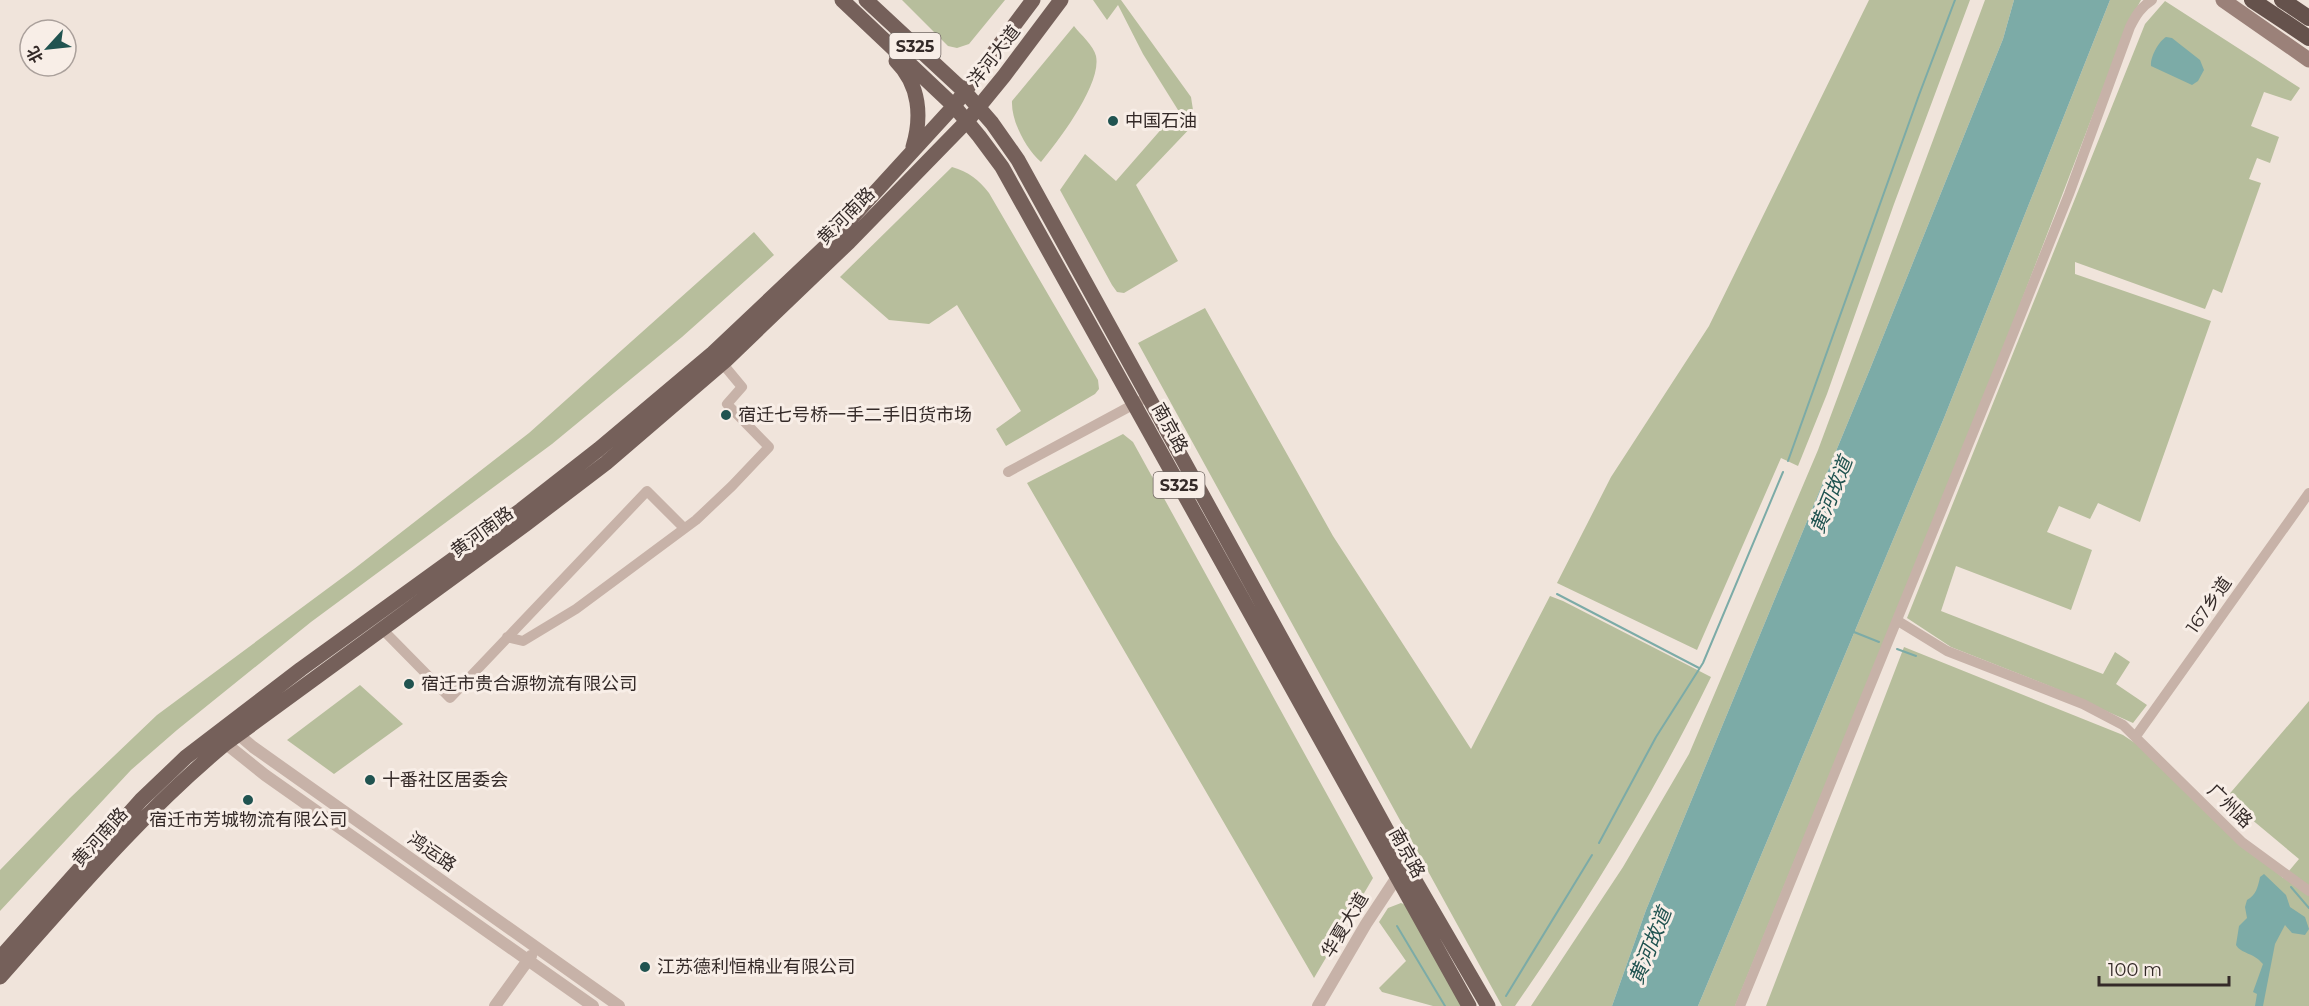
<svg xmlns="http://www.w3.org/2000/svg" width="2309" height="1006" font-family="Montserrat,'Noto Sans SC',sans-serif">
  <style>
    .green { fill: #b7be9c }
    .water { fill: #7caba7 }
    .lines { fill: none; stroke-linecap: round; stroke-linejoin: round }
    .stream { stroke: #7caba7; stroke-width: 2 }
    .minor { stroke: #c7b2a8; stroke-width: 10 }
    .tertiary { stroke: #c7b2a8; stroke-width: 12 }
    .secondary { stroke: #9b8179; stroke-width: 15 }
    .primary { stroke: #75605a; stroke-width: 15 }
    .trunk { stroke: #65524c; stroke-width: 16 }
    .poi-dot { fill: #205350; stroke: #f8eee7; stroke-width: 2 }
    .labels { text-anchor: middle; stroke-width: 6; stroke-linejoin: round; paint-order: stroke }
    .shield { fill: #f8eee7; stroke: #6f6561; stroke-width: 1.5 }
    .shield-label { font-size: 16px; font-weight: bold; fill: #342a28 }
    .street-label { font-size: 18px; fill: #342a28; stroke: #f8eee7 }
    .poi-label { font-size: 18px; fill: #342a28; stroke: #f8eee7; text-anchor: start }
    .water-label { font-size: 20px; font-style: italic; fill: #205350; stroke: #f8eee7 }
  </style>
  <rect width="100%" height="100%" fill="#f0e4db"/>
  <path class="green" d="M 902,0 L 1005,0 L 969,44 L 957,48 L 948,46 Z
    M 1093,0 L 1121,0 L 1191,97 L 1195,123 L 1136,185 L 1178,261 L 1124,293 L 1117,292 L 1112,285 L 1060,190 L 1085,154 L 1116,181 L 1178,110 L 1143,54 L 1118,5 L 1107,20 Z
    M 1869,0 L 1970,0 L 1894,204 L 1827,394 L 1798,466 L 1781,458 L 1697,650 L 1557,583 L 1611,477 L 1709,326 Z
    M 1985,0 L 2014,0 L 2003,39 L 1870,369 L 1646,910 L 1612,1006 L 1531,1006 L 1623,867 L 1689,754 L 1818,450 Z
    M 2110,0 L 2141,0 L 2127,26 L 1995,370 L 1735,1006 L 1698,1006 L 1944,418 Z
    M 2165,1 L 2300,88 L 2291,101 L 2264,92 L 2251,126 L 2279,137 L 2270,163 L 2257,158 L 2249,179 L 2261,183 L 2222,293 L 2213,289 L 2205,309 L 2075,262 L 2075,274 L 2211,321 L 2140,522 L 2098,503 L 2090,519 L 2059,506 L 2047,532 L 2092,550 L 2071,610 L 1956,566 L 1941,611 L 2103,674 L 2115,652 L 2130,662 L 2116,684 L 2147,705 L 2133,723 L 2052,687 L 1951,647 L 1907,618 L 2145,24 Z
    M 1074,26 C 1080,34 1094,46 1096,56 C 1102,84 1058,141 1041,162 C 1026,149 1011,121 1012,101 Z
    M 952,167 C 969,172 978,179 989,193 L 1098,380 L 1099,389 L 1095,394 L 1006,446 L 996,429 L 1021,411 L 957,305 L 929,324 L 889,320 L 840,277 Z
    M 754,232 L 774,255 L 682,337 L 552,444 L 311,622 L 177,730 L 131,770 L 0,911 L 0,870 L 70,798 L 157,715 L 354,569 L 529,433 Z
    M 1205,308 L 1333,536 L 1471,749 L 1550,596 L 1563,601 L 1711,677 C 1655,792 1588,901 1515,1006 L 1502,1006 L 1138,343 Z
    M 1123,434 L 1133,442 L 1373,878 L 1314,978 L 1027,483 Z
    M 1904,647 L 2123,735 L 2141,747 L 2283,878 L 2299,859 L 2226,798 L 2309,701 L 2309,1006 L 1766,1006 Z
    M 360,685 L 403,724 L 334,774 L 287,740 Z
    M 1401,903 L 1408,906 L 1464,1006 L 1433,1006 L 1382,992 L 1379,988 L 1406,961 L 1379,922 L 1388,908 Z"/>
  <path class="water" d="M 2014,0 L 2110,0 L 1944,418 L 1698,1006 L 1612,1006 L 1646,910 L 1870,369 L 2003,39 Z
    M 2166,37 L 2172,38 L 2200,60 L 2204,70 L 2198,81 L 2192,85 L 2151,66 C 2150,57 2159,41 2166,37 Z
    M 2264,874 L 2286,895 L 2290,907 L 2305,917 L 2309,929 L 2305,935 L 2292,933 L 2285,925 L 2275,944 L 2263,1006 L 2255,1006 L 2257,994 L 2253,992 L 2263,964 C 2253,952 2241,954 2236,945 L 2239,926 L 2247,918 L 2245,907 L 2247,900 C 2256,895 2258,887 2260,877 Z"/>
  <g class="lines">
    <path class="stream" d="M 1788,461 L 1919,95 L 1955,0
      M 1557,594 L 1699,668
      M 1854,632 L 1879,642
      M 1897,649 L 1916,656
      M 1599,843 L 1656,737 L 1703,663 L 1783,472
      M 2291,887 L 2309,908
      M 1397,926 L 1445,1006
      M 1506,996 L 1592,855"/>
    <path class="minor" d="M 1008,472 L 1140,401
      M 1898,621 L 1947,651 L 2083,704 L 2123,725 L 2242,842 L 2309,891
      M 383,630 L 450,698 L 647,491 L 684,528
      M 507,637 L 523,641 L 576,609 L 696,520 L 732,486 L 769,447 L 727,404 L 742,387 L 722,363
      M 2136,736 L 2309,493
      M 1740,1006 L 2001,364 L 2069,194 L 2130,27 C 2136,15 2141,7 2152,0"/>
    <path class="tertiary" d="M 232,729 L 253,747 L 619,1006
      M 220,739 L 265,775 L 593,1006
      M 495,1006 L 531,956
      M 1318,1006 L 1366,924 L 1401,871"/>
    <path class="secondary" d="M 2223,0 L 2309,60"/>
    <path class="primary" d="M 842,0 L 954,106 L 979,136 L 1002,167 L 1469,1006
      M 866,0 L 965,92 L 992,123 L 1018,160 L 1406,865 L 1488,1006
      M 896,61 C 920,85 922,117 913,147
      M 0,958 L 141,800 L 186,757 L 301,669 L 521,510 L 599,449 L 713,353 L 825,247 L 954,106 L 1033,0
      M 0,977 C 72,896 142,813 225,744 L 526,524 L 606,463 L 726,360 L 849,242 L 968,120 L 1004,76 L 1061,0"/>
    <path class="trunk" d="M 2252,0 L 2309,38
      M 2282,0 L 2309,18"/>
  </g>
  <g class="poi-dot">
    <circle cx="1113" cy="121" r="6"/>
    <circle cx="726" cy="415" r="6"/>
    <circle cx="409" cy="684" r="6"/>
    <circle cx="370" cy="780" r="6"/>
    <circle cx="248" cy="800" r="6"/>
    <circle cx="645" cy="967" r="6"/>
  </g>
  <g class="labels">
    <g class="shield">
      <rect x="889.5" y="33" width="51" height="26" rx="4.5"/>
      <rect x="1153.5" y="472" width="51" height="26" rx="4.5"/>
    </g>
    <g class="shield-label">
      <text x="915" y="52">S325</text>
      <text x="1179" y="491">S325</text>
    </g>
    <g class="street-label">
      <text transform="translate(994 56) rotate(-52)" y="6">洋河大道</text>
      <text transform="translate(846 216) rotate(-45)" y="6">黄河南路</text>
      <text transform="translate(1170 428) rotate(61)" y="6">南京路</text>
      <text transform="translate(482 532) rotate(-36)" y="6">黄河南路</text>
      <text transform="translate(2209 605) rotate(-55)" y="6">167乡道</text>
      <text transform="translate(2230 806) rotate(44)" y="6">广州路</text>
      <text transform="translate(100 837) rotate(-48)" y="6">黄河南路</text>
      <text transform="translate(432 852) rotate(35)" y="6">鸿运路</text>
      <text transform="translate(1407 853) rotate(61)" y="6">南京路</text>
      <text transform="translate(1345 925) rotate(-59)" y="6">华夏大道</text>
    </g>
    <g class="poi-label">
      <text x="1125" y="127">中国石油</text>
      <text x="738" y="421">宿迁七号桥一手二手旧货市场</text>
      <text x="421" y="690">宿迁市贵合源物流有限公司</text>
      <text x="382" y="786">十番社区居委会</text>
      <text x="248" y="826" text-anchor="middle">宿迁市芳城物流有限公司</text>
      <text x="657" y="973">江苏德利恒棉业有限公司</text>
    </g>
    <g class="water-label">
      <text transform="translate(1831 495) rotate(-68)" y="7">黄河故道</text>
      <text transform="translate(1650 946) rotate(-68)" y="7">黄河故道</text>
    </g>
  </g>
  <g transform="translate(48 48) rotate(243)"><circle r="28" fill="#f8eee7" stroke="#aaa09b" stroke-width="1.5"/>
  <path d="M0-4.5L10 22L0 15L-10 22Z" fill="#205350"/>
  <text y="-9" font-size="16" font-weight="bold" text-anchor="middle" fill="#342a28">北</text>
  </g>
  <path d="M2099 976v9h130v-9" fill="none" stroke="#342a28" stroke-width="3"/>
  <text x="2108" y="976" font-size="18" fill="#342a28" stroke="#f8eee7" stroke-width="4.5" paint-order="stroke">100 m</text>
</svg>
